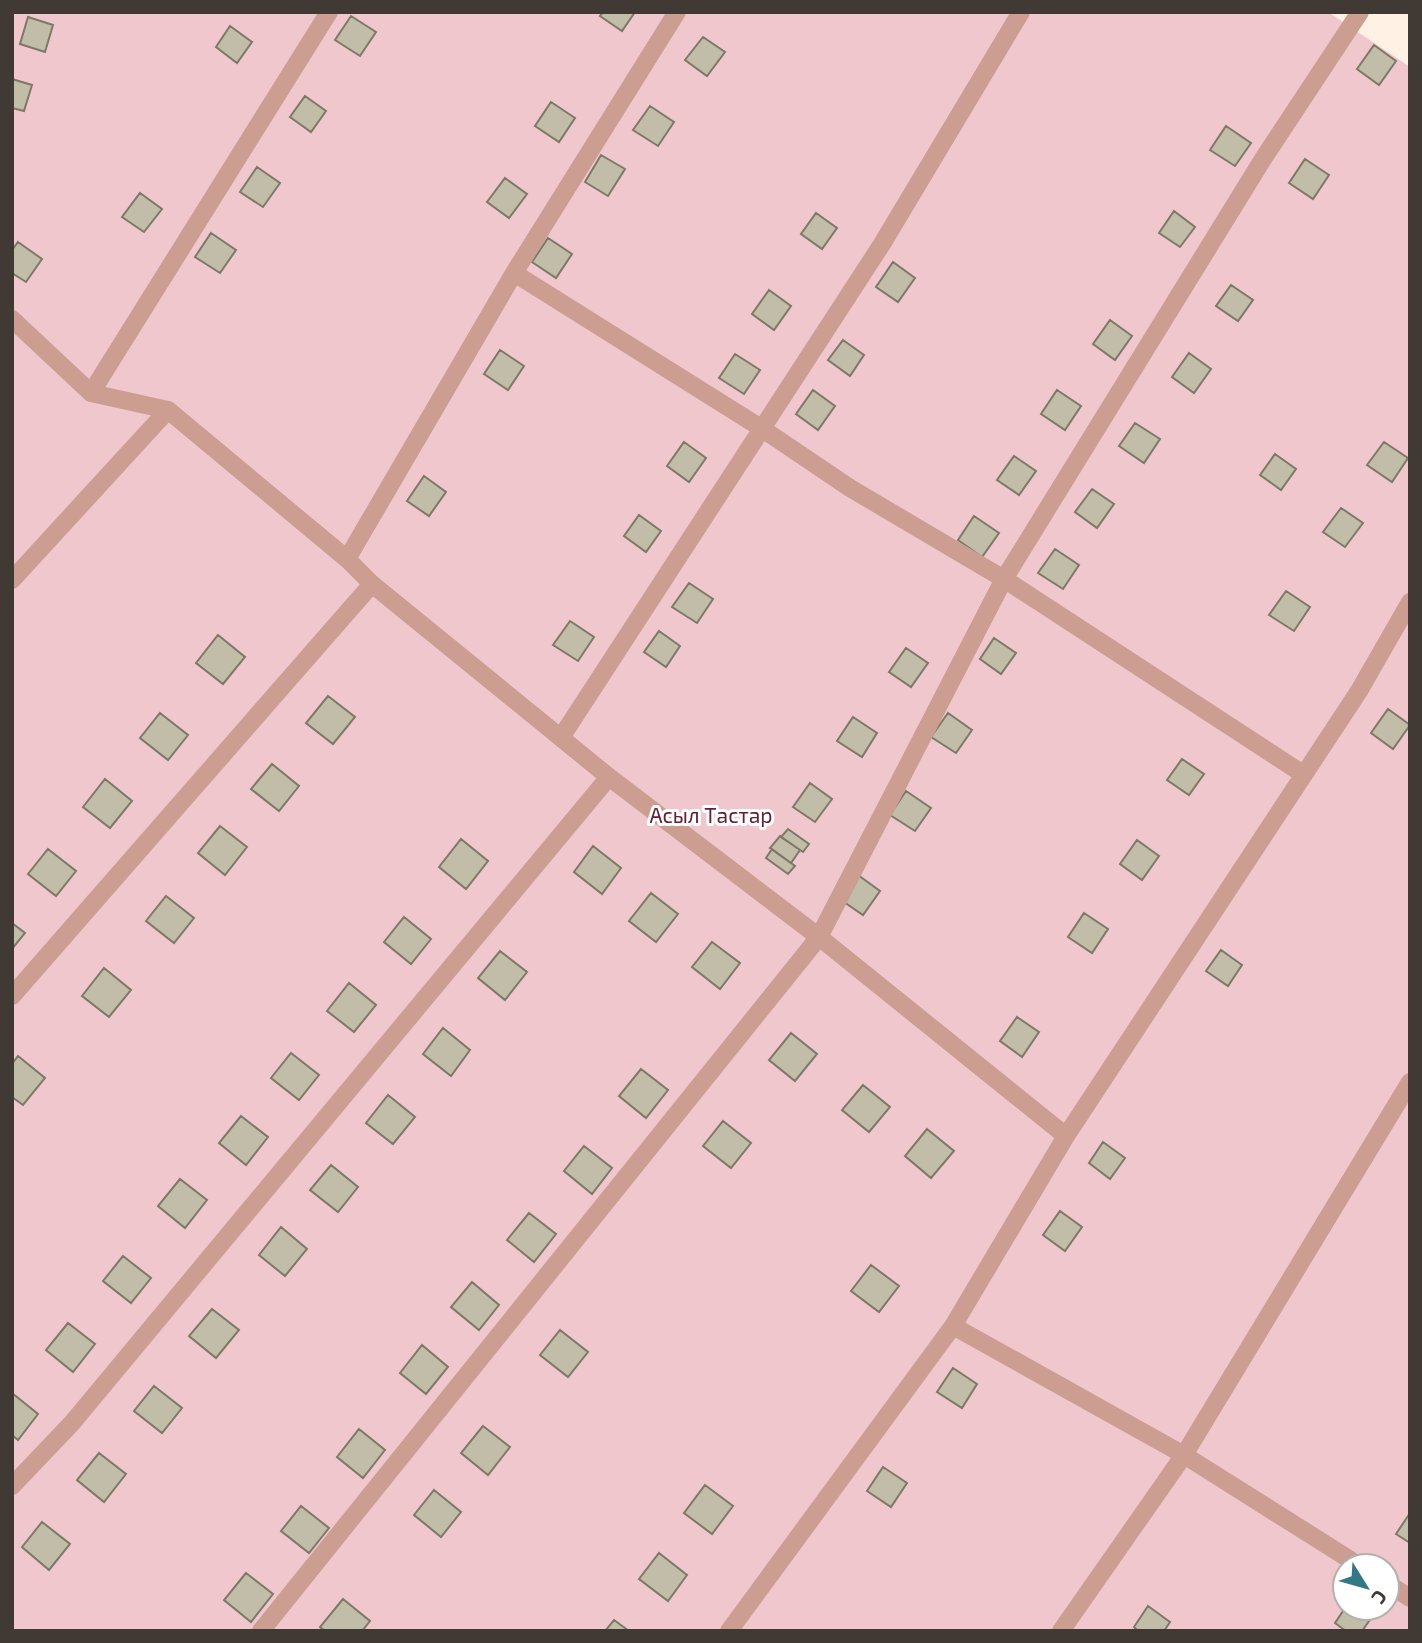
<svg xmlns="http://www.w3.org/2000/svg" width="1422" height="1643" font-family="'Exo 2',sans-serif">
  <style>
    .green { fill: #efc7cd; fill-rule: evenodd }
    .building { fill: #c2bda9; stroke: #7e7966; stroke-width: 2 }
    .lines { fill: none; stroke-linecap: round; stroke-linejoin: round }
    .minor { stroke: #cb9e91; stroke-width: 18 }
    .labels { text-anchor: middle; stroke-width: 6; stroke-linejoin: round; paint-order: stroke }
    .park-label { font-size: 21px; fill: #642032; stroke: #fff }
  </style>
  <rect width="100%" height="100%" fill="#fff1e4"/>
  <path class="green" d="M 12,12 L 1328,12 L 1410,67 L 1410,1631 L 12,1631 ZM 1345,1566 L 1387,1566 L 1387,1608 L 1345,1608 Z"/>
  <path class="building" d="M 603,12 L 635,12 L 622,31 L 600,16 Z
    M 351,16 L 376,32 L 360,56 L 335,40 Z
    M 28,17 L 53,25 L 45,52 L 20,44 Z
    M 230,26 L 252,42 L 237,63 L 216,47 Z
    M 703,37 L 725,52 L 707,76 L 685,60 Z
    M 1374,45 L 1396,61 L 1379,85 L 1357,69 Z
    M 12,79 L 32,85 L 24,111 L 12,108 Z
    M 305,96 L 326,111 L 311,132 L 290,117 Z
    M 551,102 L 575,118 L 559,142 L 535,126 Z
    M 650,106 L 674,122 L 658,146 L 633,130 Z
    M 1226,126 L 1251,143 L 1235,166 L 1210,150 Z
    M 601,155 L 625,169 L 608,196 L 585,182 Z
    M 1305,159 L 1329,175 L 1313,199 L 1289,183 Z
    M 257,167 L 280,183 L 263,207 L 240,192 Z
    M 505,178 L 527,194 L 509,218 L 487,202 Z
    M 140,193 L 162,209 L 144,232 L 122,217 Z
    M 1174,211 L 1195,227 L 1180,247 L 1159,233 Z
    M 816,213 L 837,228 L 822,249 L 801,234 Z
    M 211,233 L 236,250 L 220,273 L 195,257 Z
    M 548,238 L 572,254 L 556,278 L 532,262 Z
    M 18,242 L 42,259 L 26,282 L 12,273 L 12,250 Z
    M 893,262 L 915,278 L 898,302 L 876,287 Z
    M 1231,285 L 1253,300 L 1238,321 L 1216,306 Z
    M 769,290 L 791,306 L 774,330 L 752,314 Z
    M 1110,320 L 1132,336 L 1115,360 L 1093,344 Z
    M 843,340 L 864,355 L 850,376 L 828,360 Z
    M 500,350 L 524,366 L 508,390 L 484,374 Z
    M 1189,353 L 1211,369 L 1194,393 L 1172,377 Z
    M 735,354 L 760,370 L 744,394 L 719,378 Z
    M 813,390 L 835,406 L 818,430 L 796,414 Z
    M 1057,390 L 1081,406 L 1065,430 L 1041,414 Z
    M 1135,423 L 1160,439 L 1144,463 L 1119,446 Z
    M 684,442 L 706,458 L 689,482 L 667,466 Z
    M 1384,442 L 1408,458 L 1392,482 L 1367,465 Z
    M 1275,454 L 1296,469 L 1281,490 L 1260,475 Z
    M 1014,456 L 1036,471 L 1019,495 L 997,480 Z
    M 424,476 L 446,492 L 429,516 L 407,501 Z
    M 1092,489 L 1114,504 L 1097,528 L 1075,512 Z
    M 1341,508 L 1363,523 L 1345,547 L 1323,532 Z
    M 639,515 L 661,531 L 646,552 L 624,536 Z
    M 974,516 L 999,533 L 982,557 L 958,540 Z
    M 1055,549 L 1079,565 L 1063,589 L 1038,573 Z
    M 689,583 L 713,599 L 697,623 L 672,607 Z
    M 1286,591 L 1310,607 L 1294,631 L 1269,615 Z
    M 570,621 L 594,637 L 578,661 L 553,645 Z
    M 659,631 L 680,646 L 666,667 L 644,652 Z
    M 218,635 L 245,657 L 223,684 L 196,663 Z
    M 994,638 L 1016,653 L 1001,674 L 980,659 Z
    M 906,648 L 928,663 L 911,687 L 889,672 Z
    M 328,696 L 355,717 L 333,744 L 306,723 Z
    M 1388,709 L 1410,725 L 1393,749 L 1371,733 Z
    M 160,713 L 188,735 L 168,760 L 140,738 Z
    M 948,713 L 972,730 L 956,753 L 931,737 Z
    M 853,717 L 877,733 L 862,757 L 837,741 Z
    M 1182,759 L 1204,774 L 1189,795 L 1167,780 Z
    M 272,764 L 299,786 L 279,811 L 251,789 Z
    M 105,779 L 132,801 L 110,828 L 83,807 Z
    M 810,783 L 832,799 L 815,822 L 793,807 Z
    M 906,791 L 931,808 L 915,831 L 890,815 Z
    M 220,826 L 247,847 L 225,875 L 198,853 Z
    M 788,829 L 809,844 L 803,852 L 781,837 Z
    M 780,836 L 800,850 L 791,863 L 770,848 Z
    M 461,839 L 488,861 L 466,889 L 439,867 Z
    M 1137,840 L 1159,856 L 1142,880 L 1120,864 Z
    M 593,846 L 621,868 L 602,894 L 574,872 Z
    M 48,849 L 76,871 L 56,896 L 28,874 Z
    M 772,849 L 795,866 L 788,874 L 766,858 Z
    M 858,875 L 880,891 L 863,915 L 841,900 Z
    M 651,893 L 678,914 L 656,942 L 629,921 Z
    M 166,896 L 194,918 L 174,943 L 146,921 Z
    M 1084,913 L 1108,929 L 1092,953 L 1068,937 Z
    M 404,917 L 431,939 L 411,964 L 384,942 Z
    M 12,923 L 25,933 L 12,949 Z
    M 712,942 L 740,963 L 720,989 L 692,967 Z
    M 1221,950 L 1242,965 L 1228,986 L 1206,971 Z
    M 500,951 L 527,972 L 505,1000 L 478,978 Z
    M 104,968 L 131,990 L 109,1017 L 82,996 Z
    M 349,983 L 376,1005 L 354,1032 L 327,1011 Z
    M 1017,1017 L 1039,1032 L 1022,1057 L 1000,1041 Z
    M 443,1028 L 470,1050 L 451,1076 L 423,1054 Z
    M 791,1033 L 817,1054 L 795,1081 L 769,1060 Z
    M 291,1053 L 319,1075 L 299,1100 L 271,1078 Z
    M 18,1056 L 45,1078 L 23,1105 L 12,1097 L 12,1064 Z
    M 641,1069 L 668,1090 L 646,1118 L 619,1096 Z
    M 863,1085 L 890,1107 L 869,1132 L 842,1110 Z
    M 388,1095 L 415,1117 L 393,1144 L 366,1123 Z
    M 241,1116 L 268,1137 L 246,1165 L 219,1143 Z
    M 723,1121 L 751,1143 L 731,1168 L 703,1146 Z
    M 927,1129 L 954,1151 L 931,1178 L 905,1156 Z
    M 1103,1142 L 1125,1158 L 1110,1179 L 1089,1163 Z
    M 584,1146 L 612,1168 L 592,1194 L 564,1171 Z
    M 331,1165 L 358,1187 L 338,1212 L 310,1190 Z
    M 180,1179 L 207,1200 L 185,1228 L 158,1206 Z
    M 1060,1211 L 1082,1227 L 1065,1251 L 1043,1235 Z
    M 529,1213 L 556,1234 L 534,1262 L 507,1240 Z
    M 281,1227 L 307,1249 L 285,1276 L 259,1255 Z
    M 123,1256 L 151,1278 L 131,1303 L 103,1281 Z
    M 871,1265 L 899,1286 L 879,1312 L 851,1291 Z
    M 472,1282 L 499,1305 L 479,1330 L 451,1307 Z
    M 212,1309 L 239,1330 L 216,1358 L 189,1336 Z
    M 68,1323 L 95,1344 L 73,1372 L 46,1350 Z
    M 560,1330 L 588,1352 L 568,1377 L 540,1355 Z
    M 422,1345 L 448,1367 L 426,1394 L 400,1373 Z
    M 953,1368 L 977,1384 L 962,1408 L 937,1392 Z
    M 154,1386 L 182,1408 L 162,1433 L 134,1411 Z
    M 12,1393 L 38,1414 L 18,1440 L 12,1435 Z
    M 483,1426 L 510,1447 L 488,1475 L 461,1453 Z
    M 359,1429 L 385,1450 L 363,1478 L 337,1457 Z
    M 99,1453 L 126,1474 L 104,1502 L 77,1480 Z
    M 883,1467 L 907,1483 L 891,1507 L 867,1491 Z
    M 705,1485 L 733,1506 L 712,1534 L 684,1513 Z
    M 434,1490 L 461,1512 L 441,1537 L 414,1515 Z
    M 301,1506 L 329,1528 L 309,1553 L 281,1531 Z
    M 1410,1513 L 1410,1543 L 1396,1534 Z
    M 42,1522 L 70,1544 L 49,1570 L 22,1547 Z
    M 659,1553 L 687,1575 L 668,1601 L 639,1579 Z
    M 246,1573 L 273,1594 L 251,1622 L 224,1600 Z
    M 343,1599 L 370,1621 L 362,1631 L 325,1631 L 320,1627 Z
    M 1148,1606 L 1170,1622 L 1164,1631 L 1138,1631 L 1134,1627 Z
    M 1345,1608 L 1365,1608 L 1374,1614 L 1362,1631 L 1346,1631 L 1335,1623 Z
    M 614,1620 L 629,1631 L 605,1631 Z"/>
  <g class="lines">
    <path class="minor" d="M 514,273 L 761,428 L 850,488 L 1004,579 L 1303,774
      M 12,319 L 91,393 L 168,410 L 12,580
      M 91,393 L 329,12
      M 168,410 L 347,559 L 372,584 L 609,777 L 819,937 L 1066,1136
      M 347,559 L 514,273 L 677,12
      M 562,736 L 882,244 L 1021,12
      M 12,996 L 372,584
      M 953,1326 L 1184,1455 L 1360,1566
      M 12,1486 L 72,1423 L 609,777
      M 1387,1583 L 1410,1598
      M 261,1631 L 819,937 L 1004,579 L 1263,159 L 1360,12
      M 729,1631 L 953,1326 L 1066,1136 L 1359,691 L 1410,602
      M 1061,1631 L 1184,1455 L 1410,1082"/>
  </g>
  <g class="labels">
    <g class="park-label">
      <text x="711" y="823">Асыл Тастар</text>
    </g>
  </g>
  <rect width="1422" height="1643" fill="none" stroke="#413a34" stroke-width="28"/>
  <g transform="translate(1366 1587) rotate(127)"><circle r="33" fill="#ffffff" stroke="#b3b0ae" stroke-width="2"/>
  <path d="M0-5L12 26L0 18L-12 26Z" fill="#337886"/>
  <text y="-10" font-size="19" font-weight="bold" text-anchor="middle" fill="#413a34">С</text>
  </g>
</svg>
